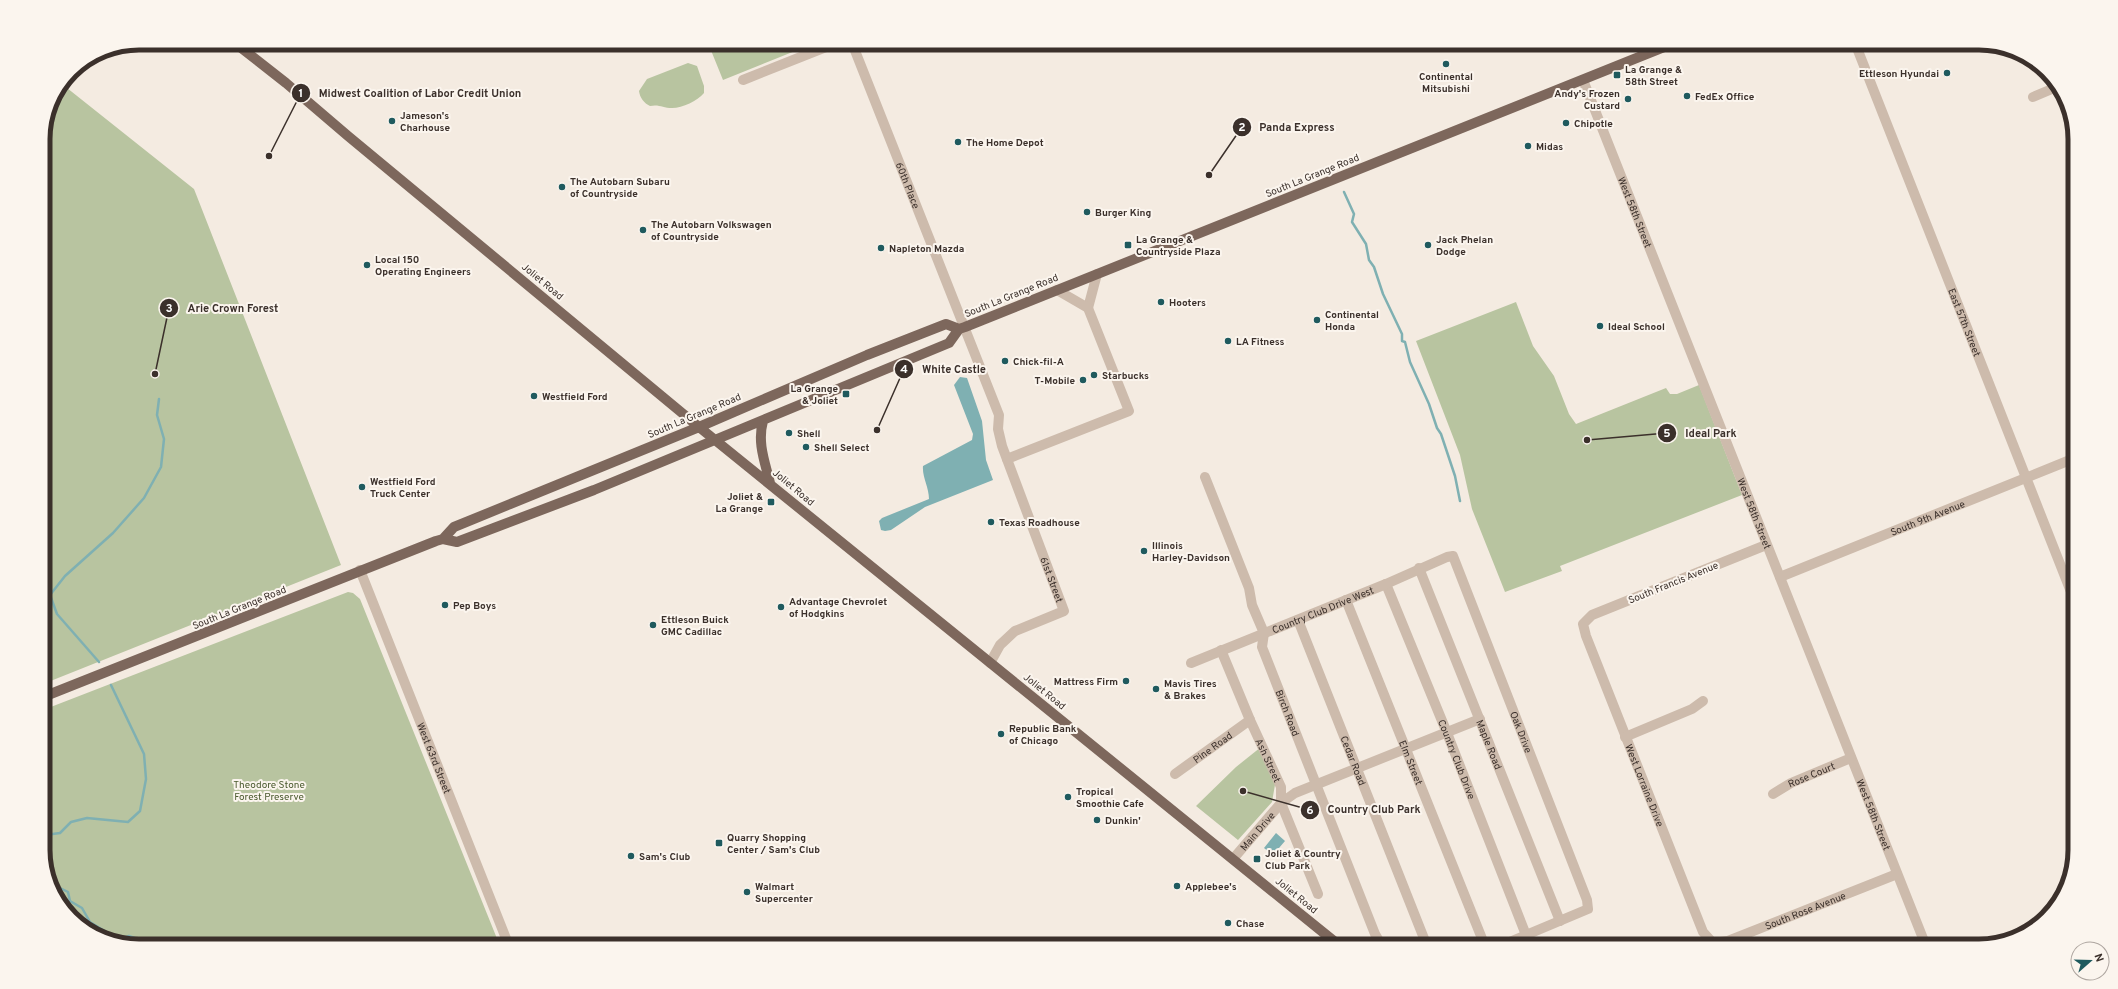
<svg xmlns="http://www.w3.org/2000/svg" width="2118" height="989" font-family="Overpass,sans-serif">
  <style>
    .green { fill: #b8c4a0 }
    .water { fill: #7fb0b2 }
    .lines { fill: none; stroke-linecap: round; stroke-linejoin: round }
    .stream { stroke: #7fb0b2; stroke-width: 2.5 }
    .minor { stroke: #cdbbac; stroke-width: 10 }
    .primary { stroke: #7d675c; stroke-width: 10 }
    .poi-dot { fill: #1f5a5e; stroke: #fbf5ee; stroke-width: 1.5 }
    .labels { text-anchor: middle; stroke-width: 4; stroke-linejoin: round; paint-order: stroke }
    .poi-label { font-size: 10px; font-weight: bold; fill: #3b302b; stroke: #fbf5ee; text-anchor: start }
    .street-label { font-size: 10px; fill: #3b302b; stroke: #fbf5ee }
    .park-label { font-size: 10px; fill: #4a5a2e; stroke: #fbf5ee }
    .rim { fill: none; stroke: #3b302b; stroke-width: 5 }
    .leader { fill: none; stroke: #3b302b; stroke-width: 1.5 }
    .callout-dot { fill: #3b302b; stroke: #fbf5ee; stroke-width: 1.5 }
    .mark-label { font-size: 12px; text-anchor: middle; font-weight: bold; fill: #fff }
    .callout-label { font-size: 11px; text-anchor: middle; font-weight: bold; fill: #3b302b; stroke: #fbf5ee; stroke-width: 4; stroke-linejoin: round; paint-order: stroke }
  </style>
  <rect width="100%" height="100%" fill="#f4ebe1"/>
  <path class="green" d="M 708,43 L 815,43 L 723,80 Z
    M 688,63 L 697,66 L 704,86 L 704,93 C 697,101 683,108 672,108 C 663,108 659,104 650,106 C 644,103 640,98 639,91 L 647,79 Z
    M 62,84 L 194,189 L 341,565 L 43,684 L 43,133 L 50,102 Z
    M 1516,302 L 1533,346 L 1554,376 L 1569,414 L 1576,424 L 1666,388 L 1670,394 L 1677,394 L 1699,385 L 1742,495 L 1560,566 L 1562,571 L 1505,592 L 1472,509 L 1460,455 L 1416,341 Z
    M 348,592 L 353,593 L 360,599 L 500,946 L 139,946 L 102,939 L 63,908 L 43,857 L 43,710 Z
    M 1261,747 L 1276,779 L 1272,802 L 1238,840 L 1196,806 L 1236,767 Z"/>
  <path class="water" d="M 960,377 L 967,378 L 982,421 L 986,460 L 993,480 L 925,507 L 891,530 L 885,531 L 881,530 L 879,521 L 882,518 L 929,499 C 929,487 922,477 923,466 L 972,440 L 973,434 L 954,385 Z
    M 1276,833 L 1285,841 L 1273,855 L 1264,848 Z"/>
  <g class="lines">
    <path class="stream" d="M 1344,192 L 1354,214 L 1352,222 L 1366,244 L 1369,260 L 1374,267 L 1383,294 L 1402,334 L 1402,341 L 1405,342 L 1410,362 L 1429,404 L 1437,428 L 1441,434 L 1455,476 L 1460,501
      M 99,662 L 57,614 L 50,595 L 65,576 L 113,533 L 144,498 L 161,467 L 164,439 L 157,415 L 159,399
      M 111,685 L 144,754 L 146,779 L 140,811 L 128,822 L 87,818 L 71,822 L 60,833 L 45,835 L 45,850 L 56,886 L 68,892 L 70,901 L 82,908 L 90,922 L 119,940 L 129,936 L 140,940 L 140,946"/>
    <g class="minor">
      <path id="s1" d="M 852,43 L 999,415 L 998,429 L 1002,446 L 1064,611 L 1015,631 L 1000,645 L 990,663"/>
      <path id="s2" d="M 1855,43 L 2075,602"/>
      <path d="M 743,80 L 836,43"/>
      <path id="s3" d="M 1583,80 L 1926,946"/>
      <path d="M 2033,97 L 2059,86"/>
      <path d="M 1088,308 L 1097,274"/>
      <path d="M 1007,459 L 1129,411 L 1088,308 L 1057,290"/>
      <path id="s4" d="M 1205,477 L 1249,588 L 1252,605 L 1264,633 L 1262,647 L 1375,934 L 1382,946"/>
      <path id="s5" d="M 1766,545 L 1592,615 L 1583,624 L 1586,636 L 1703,932 L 1713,943 L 1728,941 L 1897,874"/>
      <path id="s6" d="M 1419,568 L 1560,921"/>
      <path id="s7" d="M 360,570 L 509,946"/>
      <path id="s8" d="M 1780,577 L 2075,458"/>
      <path id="s9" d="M 1386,584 L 1447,733 L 1526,935"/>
      <path id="s10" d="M 1346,600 L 1485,946"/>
      <path id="s11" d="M 1298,620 L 1427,946"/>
      <path id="s12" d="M 1221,650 L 1250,720 L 1281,787 L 1281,803 L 1318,894"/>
      <path id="s13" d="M 1191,663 L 1386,584 L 1447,557 L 1453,556 L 1587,900 L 1588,909 L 1500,946"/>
      <path d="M 1625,737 L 1692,709 L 1703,701"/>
      <path id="s14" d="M 1175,774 L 1250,720"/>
      <path id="s15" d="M 1773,794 L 1791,783 L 1851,758"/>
      <path id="s16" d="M 1233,859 L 1281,803 L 1295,793 L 1480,719"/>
    </g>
    <path class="primary" d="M 235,43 L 286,83 L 348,136 L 699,427 L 1340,946
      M 763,421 C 757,443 765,462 770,483
      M 443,539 L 454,527 L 699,427 L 867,355 L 946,324 L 959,329
      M 43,697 L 436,541 L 443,539 L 457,542 L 594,490 L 949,343 L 959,329 L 965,327 L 1674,43"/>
  </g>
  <g class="poi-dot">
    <circle cx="1446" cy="64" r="4"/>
    <circle cx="1947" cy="73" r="4"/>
    <rect x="1613" y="71" width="8" height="8" rx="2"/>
    <circle cx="1687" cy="96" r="4"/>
    <circle cx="1628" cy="99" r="4"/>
    <circle cx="392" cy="121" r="4"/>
    <circle cx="1566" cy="123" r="4"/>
    <circle cx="958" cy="142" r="4"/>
    <circle cx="1528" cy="146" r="4"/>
    <circle cx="562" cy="187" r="4"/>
    <circle cx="1087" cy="212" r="4"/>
    <circle cx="643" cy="230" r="4"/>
    <rect x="1124" y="241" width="8" height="8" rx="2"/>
    <circle cx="1428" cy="245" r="4"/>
    <circle cx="881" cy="248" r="4"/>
    <circle cx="367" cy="265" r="4"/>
    <circle cx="1161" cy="302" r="4"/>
    <circle cx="1317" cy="320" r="4"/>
    <circle cx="1600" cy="326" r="4"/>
    <circle cx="1228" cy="341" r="4"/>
    <circle cx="1005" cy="361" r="4"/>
    <circle cx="1094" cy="375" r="4"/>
    <circle cx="1083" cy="380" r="4"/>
    <rect x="842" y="390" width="8" height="8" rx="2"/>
    <circle cx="534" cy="396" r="4"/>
    <circle cx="789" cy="433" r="4"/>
    <circle cx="806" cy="447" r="4"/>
    <circle cx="362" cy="487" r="4"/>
    <rect x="767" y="498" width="8" height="8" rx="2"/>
    <circle cx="991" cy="522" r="4"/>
    <circle cx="1144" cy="551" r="4"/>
    <circle cx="445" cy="605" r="4"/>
    <circle cx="781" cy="607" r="4"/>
    <circle cx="653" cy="625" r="4"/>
    <circle cx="1126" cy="681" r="4"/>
    <circle cx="1156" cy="689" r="4"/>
    <circle cx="1001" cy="734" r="4"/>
    <circle cx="1068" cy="797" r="4"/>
    <circle cx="1097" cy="820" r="4"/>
    <rect x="715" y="839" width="8" height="8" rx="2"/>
    <circle cx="631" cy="856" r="4"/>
    <rect x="1253" y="855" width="8" height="8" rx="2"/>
    <circle cx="1177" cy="886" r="4"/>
    <circle cx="747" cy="892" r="4"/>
    <circle cx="1228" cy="923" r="4"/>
  </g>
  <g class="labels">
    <g class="poi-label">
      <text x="1625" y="73">La Grange &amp;<tspan x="1625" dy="12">58th Street</tspan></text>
      <text x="1939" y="77" text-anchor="end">Ettleson Hyundai</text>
      <text x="1446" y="80" text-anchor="middle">Continental<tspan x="1446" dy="12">Mitsubishi</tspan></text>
      <text x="1620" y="97" text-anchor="end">Andy's Frozen<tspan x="1620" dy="12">Custard</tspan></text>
      <text x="1695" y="100">FedEx Office</text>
      <text x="400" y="119">Jameson's<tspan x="400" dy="12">Charhouse</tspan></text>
      <text x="1574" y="127">Chipotle</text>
      <text x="966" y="146">The Home Depot</text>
      <text x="1536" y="150">Midas</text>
      <text x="570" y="185">The Autobarn Subaru<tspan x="570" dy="12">of Countryside</tspan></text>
      <text x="1095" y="216">Burger King</text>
      <text x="651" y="228">The Autobarn Volkswagen<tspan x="651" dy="12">of Countryside</tspan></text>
      <text x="1136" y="243">La Grange &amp;<tspan x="1136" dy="12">Countryside Plaza</tspan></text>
      <text x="1436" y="243">Jack Phelan<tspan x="1436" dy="12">Dodge</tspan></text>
      <text x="889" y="252">Napleton Mazda</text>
      <text x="375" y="263">Local 150<tspan x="375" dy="12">Operating Engineers</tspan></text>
      <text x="1169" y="306">Hooters</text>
      <text x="1325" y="318">Continental<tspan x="1325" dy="12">Honda</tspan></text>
      <text x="1608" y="330">Ideal School</text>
      <text x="1236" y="345">LA Fitness</text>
      <text x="1013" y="365">Chick-fil-A</text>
      <text x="1102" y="379">Starbucks</text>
      <text x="1075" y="384" text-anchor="end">T-Mobile</text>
      <text x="838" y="392" text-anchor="end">La Grange<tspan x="838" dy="12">&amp; Joliet</tspan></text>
      <text x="542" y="400">Westfield Ford</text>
      <text x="797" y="437">Shell</text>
      <text x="814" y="451">Shell Select</text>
      <text x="370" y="485">Westfield Ford<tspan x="370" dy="12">Truck Center</tspan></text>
      <text x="763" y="500" text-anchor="end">Joliet &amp;<tspan x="763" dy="12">La Grange</tspan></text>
      <text x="999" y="526">Texas Roadhouse</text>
      <text x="1152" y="549">Illinois<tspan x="1152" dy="12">Harley-Davidson</tspan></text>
      <text x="789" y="605">Advantage Chevrolet<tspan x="789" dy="12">of Hodgkins</tspan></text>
      <text x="453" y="609">Pep Boys</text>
      <text x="661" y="623">Ettleson Buick<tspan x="661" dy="12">GMC Cadillac</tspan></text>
      <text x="1118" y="685" text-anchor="end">Mattress Firm</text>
      <text x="1164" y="687">Mavis Tires<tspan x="1164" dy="12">&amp; Brakes</tspan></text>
      <text x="1009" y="732">Republic Bank<tspan x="1009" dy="12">of Chicago</tspan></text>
      <text x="1076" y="795">Tropical<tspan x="1076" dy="12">Smoothie Cafe</tspan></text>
      <text x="1105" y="824">Dunkin'</text>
      <text x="727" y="841">Quarry Shopping<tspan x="727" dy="12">Center / Sam's Club</tspan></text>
      <text x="1265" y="857">Joliet &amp; Country<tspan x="1265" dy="12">Club Park</tspan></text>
      <text x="639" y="860">Sam's Club</text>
      <text x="755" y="890">Walmart<tspan x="755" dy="12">Supercenter</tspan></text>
      <text x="1185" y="890">Applebee's</text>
      <text x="1236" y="927">Chase</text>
    </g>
    <g class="street-label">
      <text transform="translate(1312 175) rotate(-22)" y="4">South La Grange Road</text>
      <text dy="4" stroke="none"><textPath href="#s1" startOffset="153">60th Place</textPath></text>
      <text dy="4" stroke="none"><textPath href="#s3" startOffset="142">West 58th Street</textPath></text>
      <text transform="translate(543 281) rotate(40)" y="4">Joliet Road</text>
      <text transform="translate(1011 295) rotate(-22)" y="4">South La Grange Road</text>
      <text dy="4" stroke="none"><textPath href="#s2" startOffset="300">East 57th Street</textPath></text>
      <text transform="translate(694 415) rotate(-23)" y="4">South La Grange Road</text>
      <text transform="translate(794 487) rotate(40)" y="4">Joliet Road</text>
      <text dy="4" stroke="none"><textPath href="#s3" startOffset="466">West 58th Street</textPath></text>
      <text dy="4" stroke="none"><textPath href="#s8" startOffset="159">South 9th Avenue</textPath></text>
      <text dy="4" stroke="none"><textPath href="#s1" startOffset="574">61st Street</textPath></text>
      <text transform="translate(1673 582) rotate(-22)" y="4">South Francis Avenue</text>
      <text transform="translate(239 607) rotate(-22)" y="4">South La Grange Road</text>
      <text dy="4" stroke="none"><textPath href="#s13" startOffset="142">Country Club Drive West</textPath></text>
      <text transform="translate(1045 691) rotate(39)" y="4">Joliet Road</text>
      <text dy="4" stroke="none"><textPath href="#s4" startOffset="252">Birch Road</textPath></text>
      <text dy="4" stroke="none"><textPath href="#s13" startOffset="472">Oak Drive</textPath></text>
      <text dy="4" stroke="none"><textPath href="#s6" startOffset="190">Maple Road</textPath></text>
      <text dy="4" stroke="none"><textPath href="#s14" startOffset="46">Pine Road</textPath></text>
      <text dy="4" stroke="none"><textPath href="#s7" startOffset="202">West 63rd Street</textPath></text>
      <text dy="4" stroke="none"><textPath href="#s9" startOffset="189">Country Club Drive</textPath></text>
      <text dy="4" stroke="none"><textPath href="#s12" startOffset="120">Ash Street</textPath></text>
      <text dy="4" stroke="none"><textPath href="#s11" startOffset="151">Cedar Road</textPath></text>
      <text dy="4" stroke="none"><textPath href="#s10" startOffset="175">Elm Street</textPath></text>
      <text dy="4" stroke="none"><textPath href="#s15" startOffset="43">Rose Court</textPath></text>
      <text dy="4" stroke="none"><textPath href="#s5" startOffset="373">West Lorraine Drive</textPath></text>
      <text dy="4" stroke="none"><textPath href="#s3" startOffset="790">West 58th Street</textPath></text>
      <text dy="4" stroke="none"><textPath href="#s16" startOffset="37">Main Drive</textPath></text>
      <text transform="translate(1297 895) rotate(39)" y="4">Joliet Road</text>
      <text dy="4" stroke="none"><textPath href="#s5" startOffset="644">South Rose Avenue</textPath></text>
    </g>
    <g class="park-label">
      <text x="269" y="788">Theodore Stone<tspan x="269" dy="12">Forest Preserve</tspan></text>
    </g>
  </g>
  <path d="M0 0H2118V989H0ZM139 50H1979A89 89 0 0 1 2068 139V850A89 89 0 0 1 1979 939H139A89 89 0 0 1 50 850V139A89 89 0 0 1 139 50Z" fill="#fbf5ee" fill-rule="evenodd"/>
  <path class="rim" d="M139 50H1979A89 89 0 0 1 2068 139V850A89 89 0 0 1 1979 939H139A89 89 0 0 1 50 850V139A89 89 0 0 1 139 50Z"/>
  <path class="leader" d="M269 156L301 93M1209 175L1242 127M155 374L169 308M877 430L904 369M1587 440L1667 433M1243 791L1310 810"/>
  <g class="callout-dot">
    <circle cx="269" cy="156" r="4"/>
    <circle cx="1209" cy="175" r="4"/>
    <circle cx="155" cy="374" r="4"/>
    <circle cx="877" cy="430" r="4"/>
    <circle cx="1587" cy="440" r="4"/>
    <circle cx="1243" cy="791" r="4"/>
    <circle cx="301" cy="93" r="10"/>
    <circle cx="1242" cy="127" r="10"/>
    <circle cx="169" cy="308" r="10"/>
    <circle cx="904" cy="369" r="10"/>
    <circle cx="1667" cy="433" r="10"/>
    <circle cx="1310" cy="810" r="10"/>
  </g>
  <g class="mark-label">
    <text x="301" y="97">1</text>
    <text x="1242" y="131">2</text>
    <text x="169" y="312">3</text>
    <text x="904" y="373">4</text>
    <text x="1667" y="437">5</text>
    <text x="1310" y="814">6</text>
  </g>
  <g class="callout-label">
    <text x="420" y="97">Midwest Coalition of Labor Credit Union</text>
    <text x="1297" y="131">Panda Express</text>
    <text x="233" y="312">Arie Crown Forest</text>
    <text x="954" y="373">White Castle</text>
    <text x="1711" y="437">Ideal Park</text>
    <text x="1374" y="813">Country Club Park</text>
  </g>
  <g transform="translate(2090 961) rotate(70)"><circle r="19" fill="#fbf5ee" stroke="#aea6a0"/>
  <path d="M0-3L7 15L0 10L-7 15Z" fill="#1f5a5e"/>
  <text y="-6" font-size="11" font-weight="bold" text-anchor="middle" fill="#3b302b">N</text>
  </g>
</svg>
